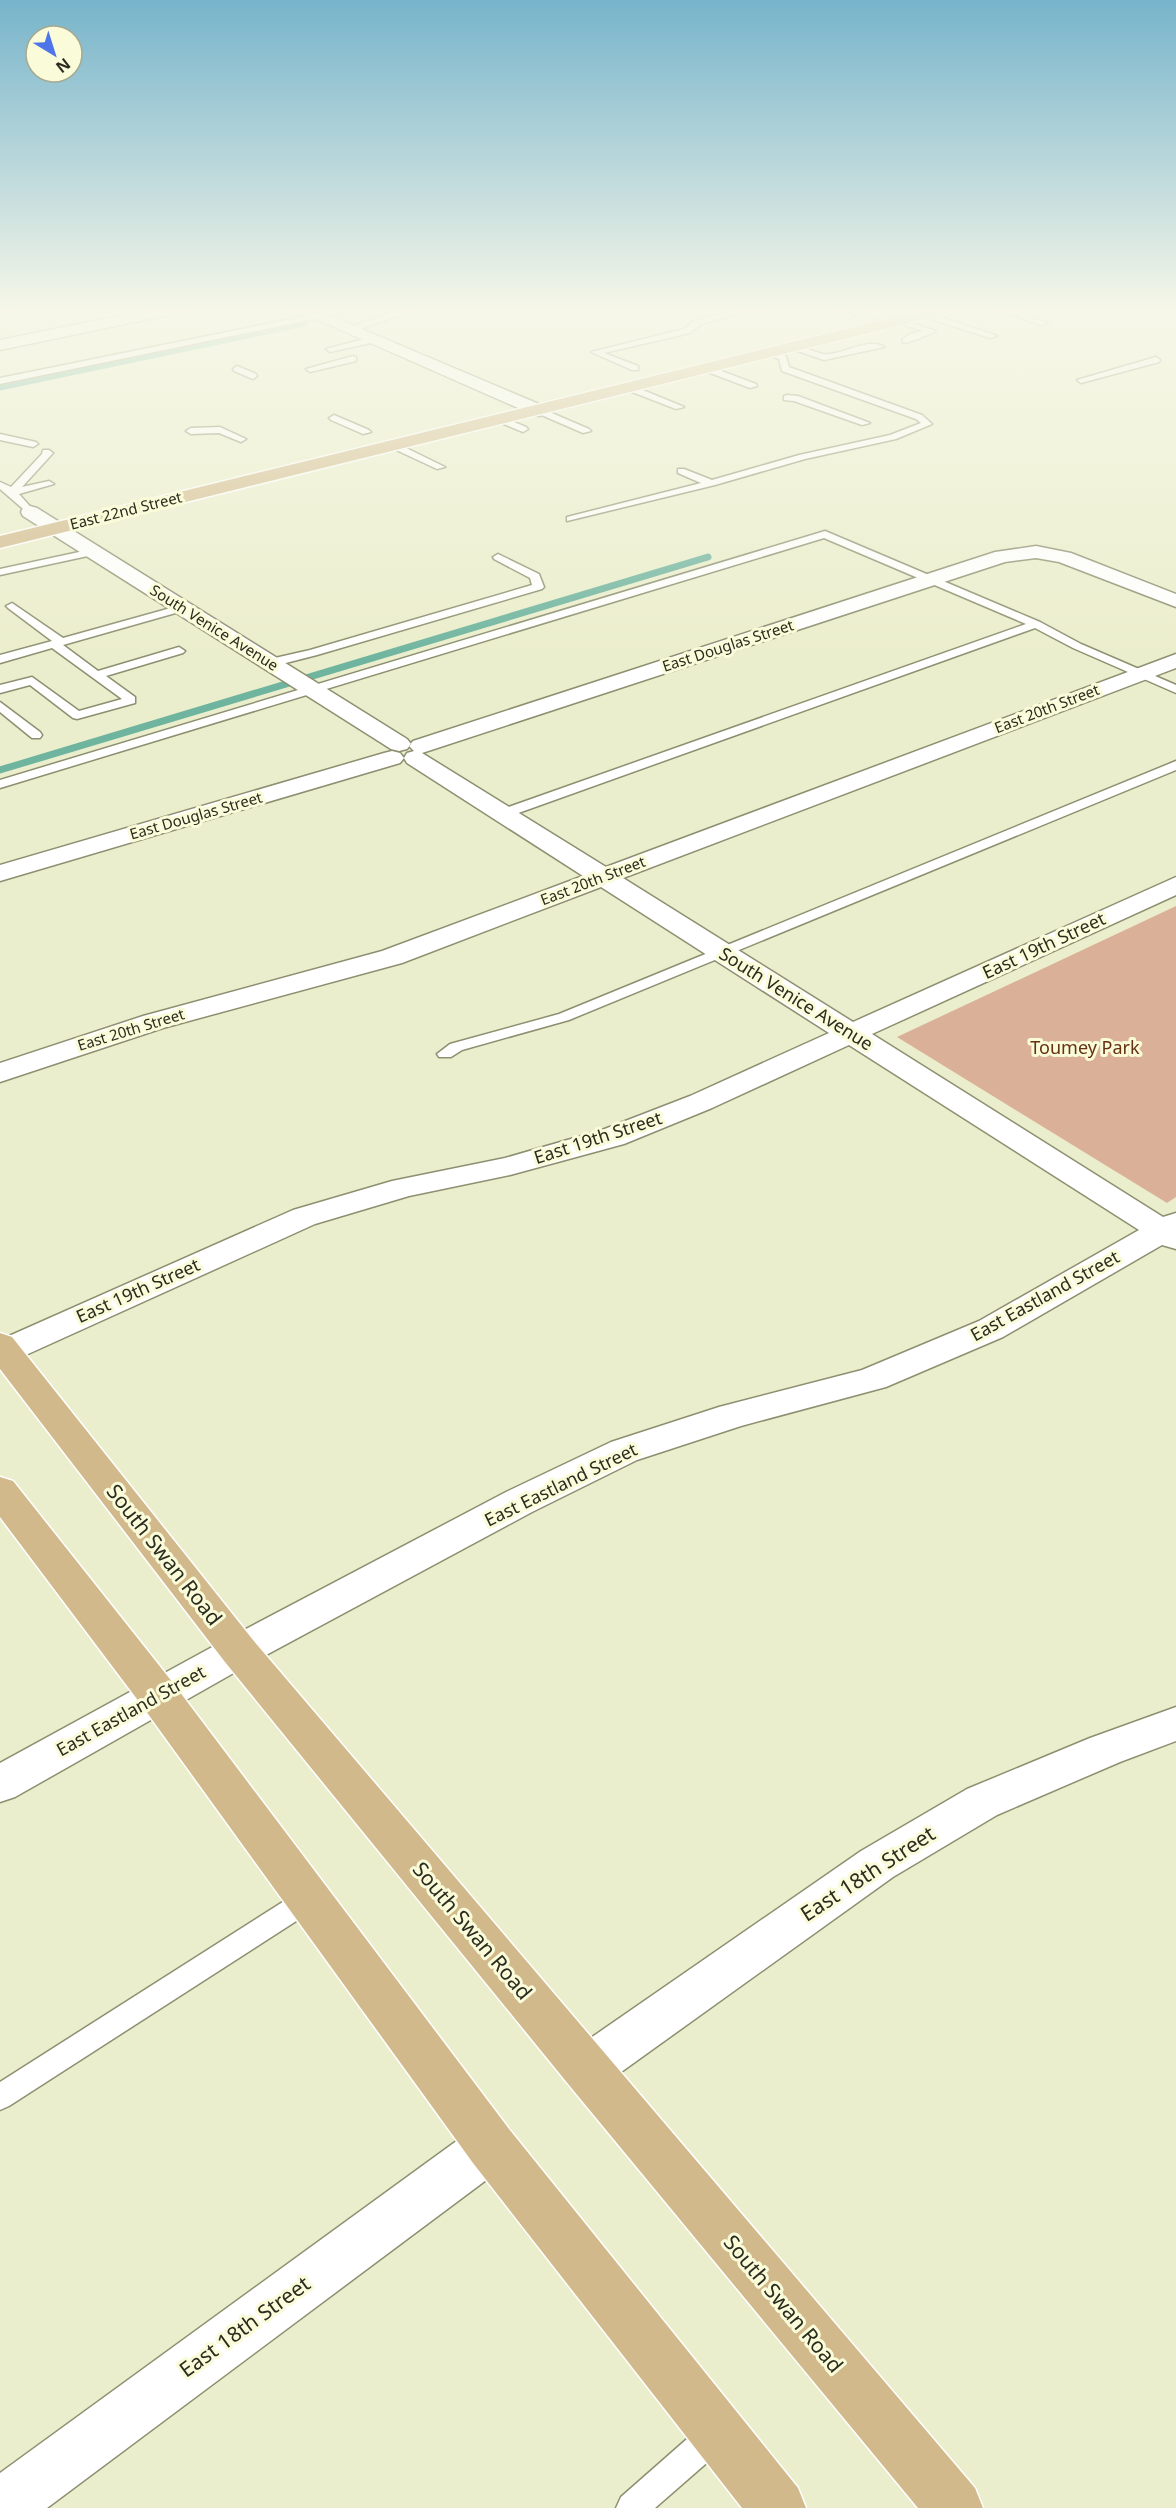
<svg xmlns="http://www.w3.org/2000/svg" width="1176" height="2508" font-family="'Noto Sans',sans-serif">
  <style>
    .green { fill: #dbb099 }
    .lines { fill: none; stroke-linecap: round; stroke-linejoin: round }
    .stream-far1 { stroke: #6eb49f; stroke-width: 5 }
    .stream { stroke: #6eb49f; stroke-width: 7 }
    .service-casing { stroke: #8d8f70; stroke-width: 3 }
    .minor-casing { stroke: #8d8f70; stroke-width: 3 }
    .primary-casing { stroke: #fff; stroke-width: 3 }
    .service { fill: #fff; fill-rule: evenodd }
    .minor { fill: #fff; fill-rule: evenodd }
    .primary { fill: #d2b98b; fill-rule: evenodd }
    .labels { text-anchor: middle; stroke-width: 6; stroke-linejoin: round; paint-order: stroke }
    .far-street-label { font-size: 15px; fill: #2b2c1f; stroke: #f9fbd9 }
    .street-label { font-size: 18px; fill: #2b2c1f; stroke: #f9fbd9 }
    .park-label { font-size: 18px; fill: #653111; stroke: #f9fbd9 }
    .near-street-label { font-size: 21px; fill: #2b2c1f; stroke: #f9fbd9 }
  </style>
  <rect width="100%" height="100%" fill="#ebeecc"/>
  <path class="green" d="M 1176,906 L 1176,1197 L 1167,1203 L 897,1037 Z"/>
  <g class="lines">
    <path class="stream-far1" d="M 334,317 L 359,308
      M 0,388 L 305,324"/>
    <path class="stream" d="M 0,770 L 708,557"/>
    <defs>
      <path id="service" d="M 20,308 L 19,310 L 0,314 L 0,310 Z
        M 408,308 L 421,308 L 368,326 L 355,333 L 348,331 L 362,322 Z
        M 744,308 L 760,308 L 701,324 L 690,333 L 604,353 L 638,366 L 638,370 L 632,370 L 591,352 L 684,329 L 695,320 Z
        M 826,308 L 839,308 L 855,316 L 848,318 Z
        M 851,308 L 864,308 L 936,331 C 931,334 909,343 903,343 L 903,339 L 910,334 L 923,331 L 899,323 L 893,324 Z
        M 993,308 L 1007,308 L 1048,323 L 1041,325 Z
        M 924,313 L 930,313 L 997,336 L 990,338 L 924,317 Z
        M 316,314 L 320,316 L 319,318 L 0,384 L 0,378 Z
        M 372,337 L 375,338 L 375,342 L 330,352 L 326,349 Z
        M 795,344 C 804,347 814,352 823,354 C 841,357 867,336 884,347 L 824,360 L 792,349 L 792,345 Z
        M 769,351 L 786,356 L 789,367 L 922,415 L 932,424 L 896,439 L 805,459 L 715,485 L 567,521 L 567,517 L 701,483 L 678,473 L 678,469 L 684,469 L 712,480 L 799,455 L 890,435 L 921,423 L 916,419 L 782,371 L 779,359 L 769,355 Z
        M 353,356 L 356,357 L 356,361 L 310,372 L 306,369 Z
        M 1156,357 L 1160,360 L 1159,362 L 1081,383 L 1077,380 Z
        M 237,366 L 256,374 L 257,376 L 253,379 L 234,371 L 233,369 Z
        M 708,366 L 756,384 L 757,386 L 750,388 L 705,371 L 705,367 Z
        M 627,386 L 633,386 L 684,407 L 676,409 L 627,390 Z
        M 787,395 L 798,396 L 870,423 L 862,425 L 794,401 L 784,400 L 784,396 Z
        M 540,408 L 589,429 L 591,431 L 583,433 L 537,413 L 537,409 Z
        M 334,415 L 369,430 L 371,432 L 363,434 L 331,420 L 329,418 Z
        M 502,417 L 526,427 L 528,429 L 523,432 L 499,422 L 499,418 Z
        M 220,427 L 246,439 L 241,442 L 219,433 L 191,434 L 186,431 L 191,428 Z
        M 0,434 L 36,442 L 38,444 L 33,447 L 0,440 Z
        M 392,444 L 398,444 L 445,467 L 437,469 L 392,448 Z
        M 43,450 L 49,450 L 53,453 L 22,487 L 49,481 L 54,484 L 19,494 L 35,512 L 30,515 L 0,489 L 0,482 L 11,487 L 42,454 Z
        M 825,531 L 1040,622 L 1081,644 L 1176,685 L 1176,693 L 1073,648 L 1035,628 L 510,816 L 500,816 L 498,813 L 500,810 L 1026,624 L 824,538 L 0,788 L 0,780 Z
        M 93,549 L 98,552 L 97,554 L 0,575 L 0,569 Z
        M 498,554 L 539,574 L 544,587 L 542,589 L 317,655 L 270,667 L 264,663 L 266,660 L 310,650 L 532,585 L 530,578 L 494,559 L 493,557 Z
        M 12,603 L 63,638 L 178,606 L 186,606 L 186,610 L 63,645 L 98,671 L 179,647 L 185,651 L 183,653 L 106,676 L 135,697 L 135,703 L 77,719 L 73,718 L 30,685 L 0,693 L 0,685 L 32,677 L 79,711 L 122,699 L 52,648 L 0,663 L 0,655 L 52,641 L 8,608 L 6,606 Z
        M 0,702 L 40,732 L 42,735 L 40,738 L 32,738 L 0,712 Z
        M 1176,761 L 1176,770 L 569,1020 L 462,1050 L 451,1057 L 439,1057 L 437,1054 L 450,1044 L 559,1014 Z
        M 309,1888 L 318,1891 L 321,1899 L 318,1907 L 9,2106 L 0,2110 L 0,2082 L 300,1891 Z
        M 715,2420 L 726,2424 L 730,2435 L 726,2446 L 655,2508 L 616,2508 L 621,2497 L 704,2424 Z"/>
      <path id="minor" d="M 158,308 L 190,308 L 183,312 L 0,350 L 0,340 Z
        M 291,308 L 312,308 L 546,407 L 548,411 L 540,416 L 534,415 Z
        M 30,506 L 37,508 L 407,739 L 411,744 L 407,749 L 399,751 L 391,749 L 23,516 L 21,512 L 23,508 Z
        M 1036,546 L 1071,553 L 1176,594 L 1176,607 L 1059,562 L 1036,558 L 1005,562 L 422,753 L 606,867 L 1176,654 L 1176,668 L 623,878 L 853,1022 L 1176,877 L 1176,895 L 872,1034 L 1163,1217 L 1176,1213 L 1176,1249 L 1162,1245 L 1003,1337 L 886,1387 L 741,1426 L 637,1460 L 532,1512 L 253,1662 L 15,1797 L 0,1802 L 0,1763 L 225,1640 L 506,1492 L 611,1442 L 719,1407 L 862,1370 L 979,1321 L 1139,1230 L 849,1045 L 712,1108 L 624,1144 L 510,1175 L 409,1196 L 315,1224 L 17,1359 L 5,1363 L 0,1361 L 0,1340 L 293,1210 L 392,1181 L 505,1158 L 602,1130 L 690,1096 L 829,1033 L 601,887 L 402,963 L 163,1028 L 0,1082 L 0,1063 L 143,1016 L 382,951 L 583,876 L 407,763 L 404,758 L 400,763 L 0,881 L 0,865 L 384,753 L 392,751 L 400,753 L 404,758 L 407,753 L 414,751 L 409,746 L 413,741 L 995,552 Z
        M 1176,1707 L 1176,1741 L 1120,1762 L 997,1815 L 893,1877 L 603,2085 L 586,2092 L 569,2085 L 562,2069 L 569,2053 L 861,1851 L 967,1789 L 1090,1738 Z
        M 491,2122 L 509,2129 L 516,2146 L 509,2163 L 47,2508 L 0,2508 L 0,2473 L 473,2129 Z"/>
      <path id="primary" d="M 932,308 L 959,308 L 957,311 L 0,548 L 0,536 Z
        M 0,1333 L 12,1337 L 253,1640 L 975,2488 L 983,2508 L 918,2508 L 569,2085 L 225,1662 L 0,1369 Z
        M 0,1477 L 13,1481 L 173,1683 L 509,2129 L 798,2488 L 806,2508 L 742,2508 L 473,2163 L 143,1707 L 0,1517 Z"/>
    </defs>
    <use href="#service" class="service-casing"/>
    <use href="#minor" class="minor-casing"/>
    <use href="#primary" class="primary-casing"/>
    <use href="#service" class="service"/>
    <use href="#minor" class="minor"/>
    <use href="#primary" class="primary"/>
  </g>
  <linearGradient id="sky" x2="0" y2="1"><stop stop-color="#77b4cb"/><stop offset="0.47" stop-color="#f6f7e8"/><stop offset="1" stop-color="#f6f7e8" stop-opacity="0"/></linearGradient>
  <rect width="1176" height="660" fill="url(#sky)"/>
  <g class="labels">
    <g class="far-street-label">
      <text transform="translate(126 511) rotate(-14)" y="5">East 22nd Street</text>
      <text transform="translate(214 628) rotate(32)" y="5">South Venice Avenue</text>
      <text transform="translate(728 646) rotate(-18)" y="5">East Douglas Street</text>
      <text transform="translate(1047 709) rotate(-21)" y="5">East 20th Street</text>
      <text transform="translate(196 816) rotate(-16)" y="5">East Douglas Street</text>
      <text transform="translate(593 881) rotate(-21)" y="5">East 20th Street</text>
      <text transform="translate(131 1030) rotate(-17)" y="5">East 20th Street</text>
    </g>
    <g class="street-label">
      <text transform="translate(1044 946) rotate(-25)" y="6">East 19th Street</text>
      <text transform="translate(796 999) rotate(32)" y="6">South Venice Avenue</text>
      <text transform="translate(598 1138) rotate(-18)" y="6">East 19th Street</text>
      <text transform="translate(138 1291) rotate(-24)" y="6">East 19th Street</text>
      <text transform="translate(1045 1296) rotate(-29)" y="6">East Eastland Street</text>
      <text transform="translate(561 1485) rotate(-26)" y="6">East Eastland Street</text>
      <text transform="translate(131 1711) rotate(-29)" y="6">East Eastland Street</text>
    </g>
    <g class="park-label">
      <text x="1085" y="1054">Toumey Park</text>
    </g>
    <g class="near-street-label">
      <text transform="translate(164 1555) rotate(52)" y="7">South Swan Road</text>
      <text transform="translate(868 1874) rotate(-33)" y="7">East 18th Street</text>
      <text transform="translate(472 1931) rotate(50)" y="7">South Swan Road</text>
      <text transform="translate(783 2304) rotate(50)" y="7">South Swan Road</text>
      <text transform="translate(245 2327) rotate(-36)" y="7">East 18th Street</text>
    </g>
  </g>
  <g transform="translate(54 54) rotate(142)"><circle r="28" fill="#f9fbd9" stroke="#a7a88f" stroke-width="1.5"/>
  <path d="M0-4.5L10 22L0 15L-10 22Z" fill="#4d75e9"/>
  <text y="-9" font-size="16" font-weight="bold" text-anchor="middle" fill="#2b2c1f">N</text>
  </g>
</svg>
